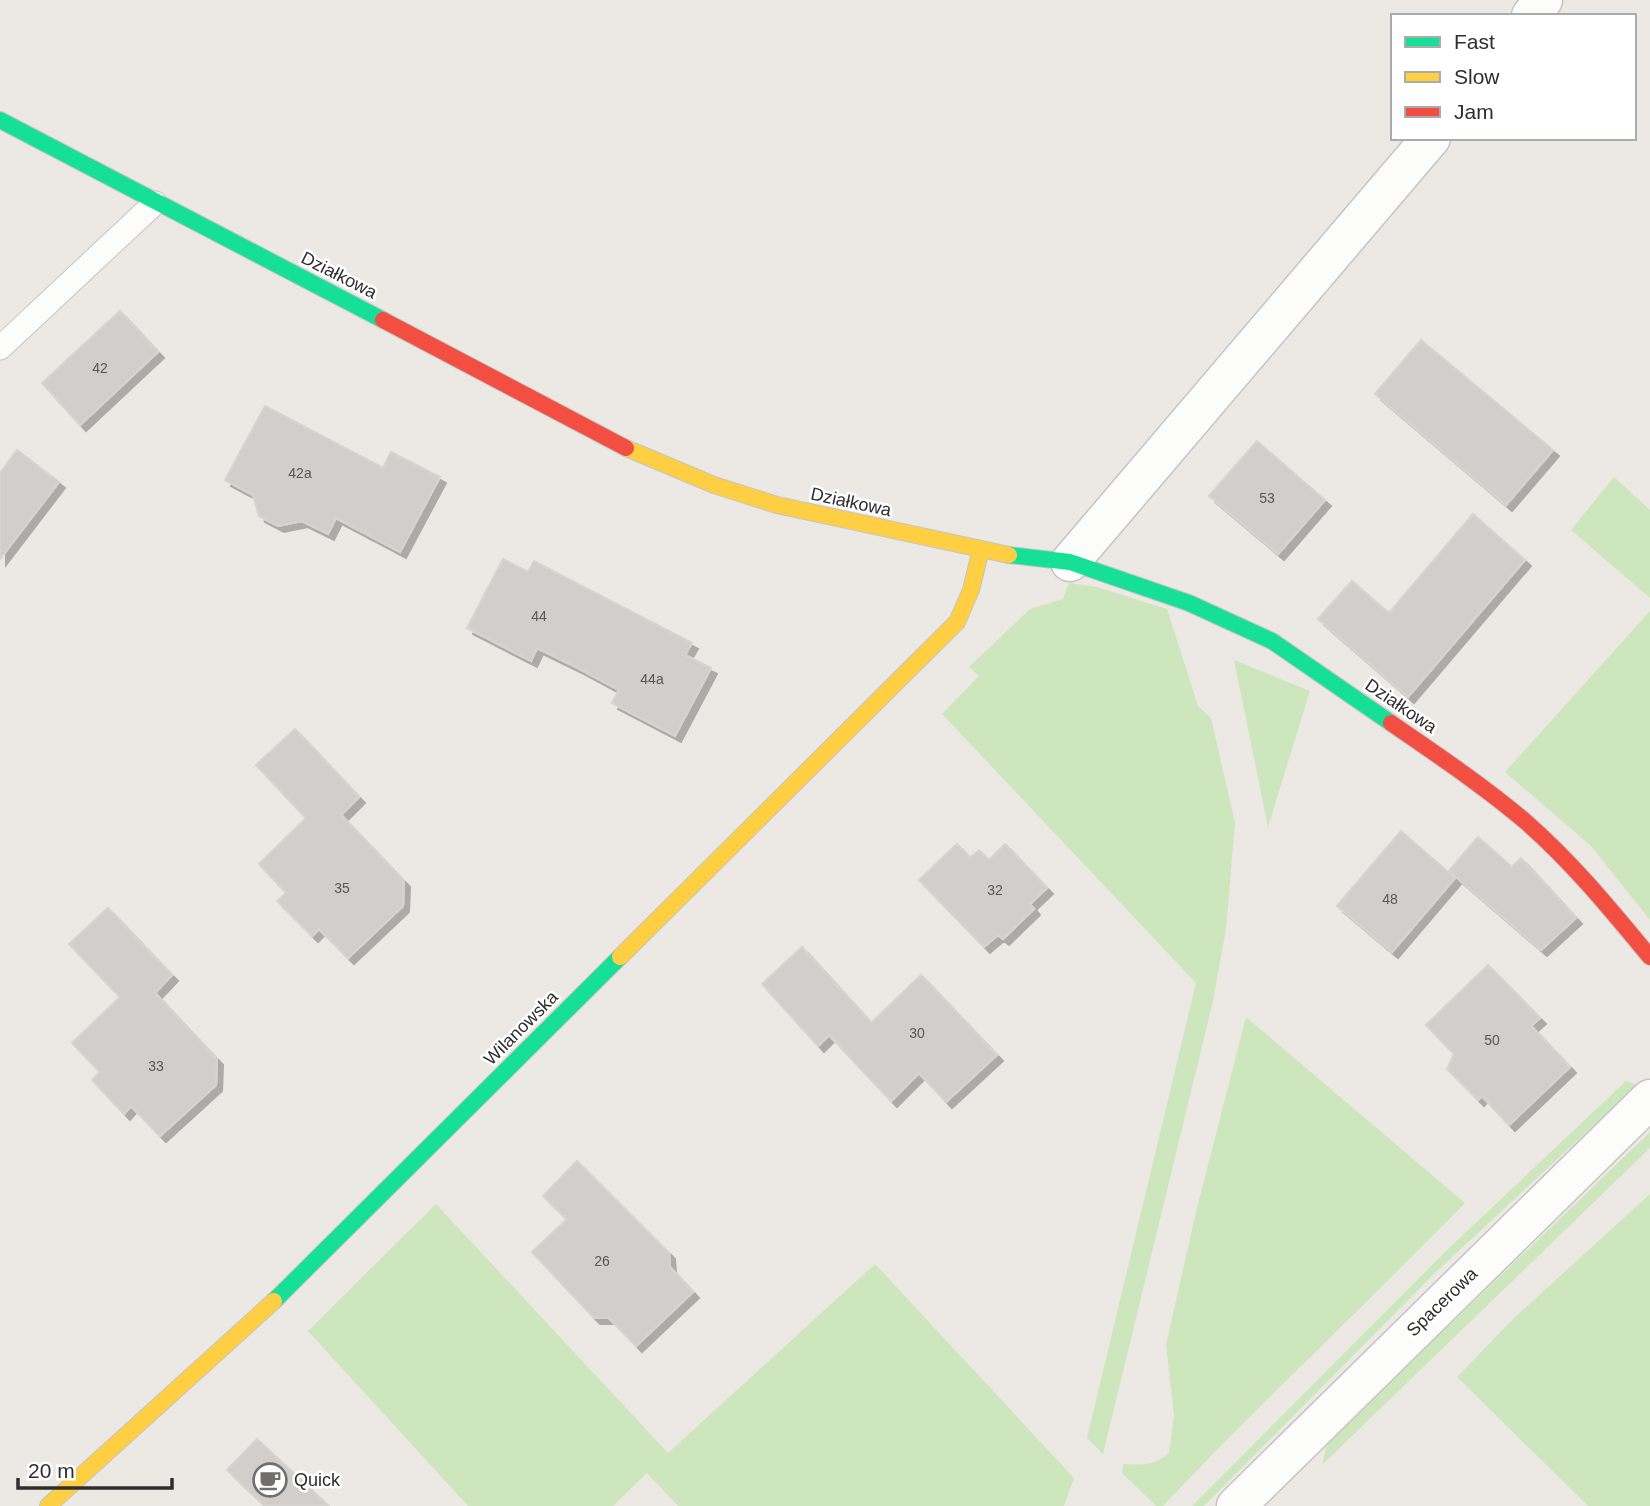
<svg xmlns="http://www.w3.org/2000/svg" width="1650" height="1506" font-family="Helvetica,sans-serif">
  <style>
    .green { fill: #cee6be }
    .building { fill: #d1cecb; stroke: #d7d4d0; stroke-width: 2; filter: url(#shadow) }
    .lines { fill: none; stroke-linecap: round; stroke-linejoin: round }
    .lane-casing { stroke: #c5c4c5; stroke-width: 25 }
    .street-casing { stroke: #c5c4c5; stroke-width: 41 }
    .fast-casing { stroke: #c5c4c5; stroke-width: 18 }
    .slow-casing { stroke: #c5c4c5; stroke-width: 18 }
    .jam-casing { stroke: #c5c4c5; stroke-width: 18 }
    .lane { stroke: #fcfcfb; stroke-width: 23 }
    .street { stroke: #fcfcfb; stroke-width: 38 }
    .fast { stroke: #16e098; stroke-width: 16 }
    .slow { stroke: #ffcf43; stroke-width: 16 }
    .jam { stroke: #f24e42; stroke-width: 16 }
    .labels { text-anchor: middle; stroke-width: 5; stroke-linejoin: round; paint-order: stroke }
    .number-label { font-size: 14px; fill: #585857 }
    .street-label { font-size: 18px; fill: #2e2e2e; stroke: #fff }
    .poi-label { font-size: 18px; fill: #2e2e2e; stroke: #fff; text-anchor: start }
  </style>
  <defs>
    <filter id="shadow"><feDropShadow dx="6" dy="6" stdDeviation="0" flood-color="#0004"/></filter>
  </defs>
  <rect width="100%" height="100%" fill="#ece8e4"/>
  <path class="green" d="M 1614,477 L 1650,510 L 1650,598 L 1571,530 Z
    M 1069,583 L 1097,587 L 1167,609 L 1198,706 L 1211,718 L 1235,823 L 1226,929 L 1213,1001 L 1103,1454 L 1087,1438 L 1196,983 L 942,714 L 979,676 L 969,667 L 1030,609 L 1063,599 Z
    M 1650,611 L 1650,920 L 1591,846 L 1505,772 Z
    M 1234,660 L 1310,691 L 1268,827 Z
    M 1246,1017 L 1465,1203 C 1366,1305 1261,1402 1163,1506 L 1156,1506 L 1122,1473 L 1123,1464 C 1141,1465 1155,1466 1169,1453 L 1174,1415 L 1166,1345 L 1196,1212 Z
    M 1626,1081 L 1637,1085 L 1437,1271 L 1204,1506 L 1192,1506 L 1447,1250 Z
    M 1650,1132 L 1650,1148 L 1322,1465 L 1326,1448 L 1332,1438 Z
    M 1650,1194 L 1650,1506 L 1588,1506 L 1457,1377 L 1514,1318 Z
    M 436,1204 L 668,1453 L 875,1264 L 1074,1478 L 1064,1506 L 678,1506 L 647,1473 L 613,1506 L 468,1506 L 308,1331 Z"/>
  <path class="building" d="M 120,311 L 158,352 L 80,425 L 42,383 Z
    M 1421,340 L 1553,450 L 1506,505 L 1375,394 Z
    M 265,406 L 383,468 L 391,452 L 440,477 L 400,552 L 336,518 L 328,534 L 302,521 L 278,526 L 259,516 L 253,495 L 225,480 Z
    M 1257,441 L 1325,500 L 1278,554 L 1209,496 Z
    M 17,450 L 59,482 L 0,559 L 0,473 Z
    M 1473,514 L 1525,560 L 1408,697 L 1318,619 L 1352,581 L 1389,613 Z
    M 503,559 L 528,572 L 534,561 L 692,643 L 685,655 L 711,668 L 675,736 L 612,703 L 619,690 L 578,668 L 537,648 L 531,661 L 467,628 Z
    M 295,729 L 359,797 L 341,815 L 404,881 L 403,906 L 348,958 L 319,929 L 312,936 L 277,901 L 286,893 L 259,864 L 306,818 L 256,765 Z
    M 1401,831 L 1455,878 L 1392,952 L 1337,906 Z
    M 1478,837 L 1512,867 L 1521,858 L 1576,918 L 1541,950 L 1449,871 Z
    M 957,844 L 970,858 L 979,850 L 989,860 L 1005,844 L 1047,888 L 1030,904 L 1034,909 L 1003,939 L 998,935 L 984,947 L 919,880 Z
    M 108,908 L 172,975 L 155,993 L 217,1059 L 216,1085 L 160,1136 L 131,1106 L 124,1114 L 92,1080 L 100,1072 L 72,1043 L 120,997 L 69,944 Z
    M 802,947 L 871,1023 L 921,975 L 997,1055 L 946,1102 L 919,1073 L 891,1101 L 829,1035 L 818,1046 L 762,984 Z
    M 1488,965 L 1540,1018 L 1531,1026 L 1570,1067 L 1509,1125 L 1482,1096 L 1478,1100 L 1447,1069 L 1454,1054 L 1426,1025 Z
    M 577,1161 L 669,1253 L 670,1267 L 693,1292 L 636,1346 L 609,1318 L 594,1318 L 532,1252 L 567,1219 L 543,1196 Z
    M 257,1439 L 329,1506 L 265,1506 L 227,1470 Z"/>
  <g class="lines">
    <defs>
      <path id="lane" d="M 0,348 L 155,203"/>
      <path id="street" d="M 1531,16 L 1543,0
        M 1070,562 L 1431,138
        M 1236,1506 L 1650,1099"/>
      <path id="fast" d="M 0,120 L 383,320
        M 1009,555 L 1070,562 L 1189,603 L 1272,641 L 1391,723
        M 274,1301 L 620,957"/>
      <path id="slow" d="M 626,448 L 714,485 L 777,505 L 1009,555
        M 620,957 L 957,622 L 971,590 L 981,549
        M 48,1506 L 274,1301"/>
      <path id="jam" d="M 383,320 L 626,448
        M 1391,723 C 1437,755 1484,786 1526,822 C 1572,862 1611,910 1650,957"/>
    </defs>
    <use href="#lane" class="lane-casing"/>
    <use href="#street" class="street-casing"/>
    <use href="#fast" class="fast-casing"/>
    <use href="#slow" class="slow-casing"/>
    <use href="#jam" class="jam-casing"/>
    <use href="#lane" class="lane"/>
    <use href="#street" class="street"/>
    <use href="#fast" class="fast"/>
    <use href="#slow" class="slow"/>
    <use href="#jam" class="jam"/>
  </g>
  <defs>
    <symbol id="cafe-ring" viewBox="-11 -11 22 22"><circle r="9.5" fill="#fff" stroke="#706f6e" stroke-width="1.5"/><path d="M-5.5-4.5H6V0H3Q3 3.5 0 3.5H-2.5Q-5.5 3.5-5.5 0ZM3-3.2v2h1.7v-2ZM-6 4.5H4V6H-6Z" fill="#706f6e"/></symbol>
  </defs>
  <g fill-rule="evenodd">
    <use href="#cafe-ring" x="251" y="1461" width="38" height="38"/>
  </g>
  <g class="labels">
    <g class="number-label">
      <text x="100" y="373">42</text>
      <text x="300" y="478">42a</text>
      <text x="1267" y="503">53</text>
      <text x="539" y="621">44</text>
      <text x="652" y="684">44a</text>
      <text x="342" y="893">35</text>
      <text x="995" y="895">32</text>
      <text x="1390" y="904">48</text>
      <text x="917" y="1038">30</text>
      <text x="1492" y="1045">50</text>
      <text x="156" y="1071">33</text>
      <text x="602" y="1266">26</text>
    </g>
    <g class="street-label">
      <text transform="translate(339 275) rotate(27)" y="6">Działkowa</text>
      <text transform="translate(851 502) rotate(12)" y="6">Działkowa</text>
      <text transform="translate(1401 706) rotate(34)" y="6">Działkowa</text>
      <text transform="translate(521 1028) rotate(-45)" y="6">Wilanowska</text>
      <text transform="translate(1442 1302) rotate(-44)" y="6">Spacerowa</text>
    </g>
    <g class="poi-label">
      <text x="294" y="1486">Quick</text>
    </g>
  </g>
  <rect x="1391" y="14" width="245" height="126" fill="#ffffff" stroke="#ababab" stroke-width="2"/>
  <rect x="1405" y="37" width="35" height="10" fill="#16e098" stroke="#ababab" stroke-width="2"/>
  <text x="1454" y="49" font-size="21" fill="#2e2e2e">Fast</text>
  <rect x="1405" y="72" width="35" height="10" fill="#ffcf43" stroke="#ababab" stroke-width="2"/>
  <text x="1454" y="84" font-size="21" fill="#2e2e2e">Slow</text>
  <rect x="1405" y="107" width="35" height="10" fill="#f24e42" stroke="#ababab" stroke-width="2"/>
  <text x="1454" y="119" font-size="21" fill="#2e2e2e">Jam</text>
  <path d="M18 1478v10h154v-10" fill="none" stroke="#2e2e2e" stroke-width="3.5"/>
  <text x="28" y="1478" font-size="21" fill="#2e2e2e" stroke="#ffffff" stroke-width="5" paint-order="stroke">20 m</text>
</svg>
